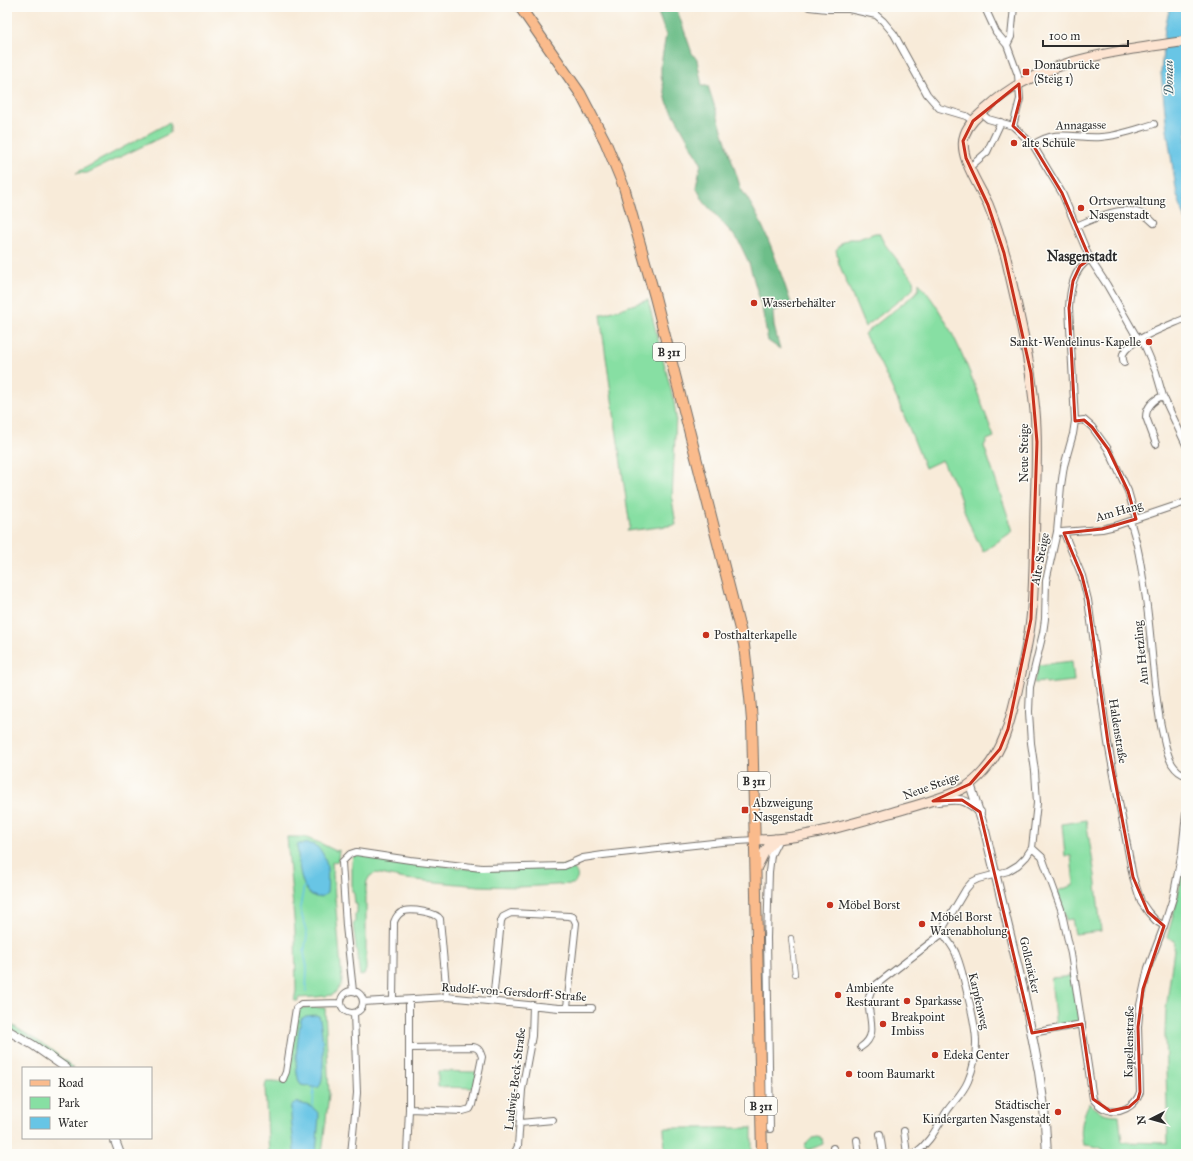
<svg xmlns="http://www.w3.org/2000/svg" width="1193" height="1161" font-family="'IM FELL Great Primer',serif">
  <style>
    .green { fill: #87dfa3; stroke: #598567 }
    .forest { fill: #6dbe89; stroke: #4c745a }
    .water { fill: #67c5e5; stroke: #497888 }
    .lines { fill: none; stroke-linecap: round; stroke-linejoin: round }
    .stream { stroke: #67c5e5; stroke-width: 1.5 }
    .pedestrian-casing { stroke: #736e68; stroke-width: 6 }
    .minor-casing { stroke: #736e68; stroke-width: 8 }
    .tertiary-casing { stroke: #736e68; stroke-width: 10 }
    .secondary-casing { stroke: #736e68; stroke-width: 11 }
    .primary-casing { stroke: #736e68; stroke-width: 12 }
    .pedestrian { stroke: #fff; stroke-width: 4.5 }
    .minor { stroke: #fff; stroke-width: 6 }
    .tertiary { stroke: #fff; stroke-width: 8 }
    .secondary { stroke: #fde4d1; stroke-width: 9 }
    .primary { stroke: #fabb8c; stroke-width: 10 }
    .marked { fill: none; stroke: #c8321e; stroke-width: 3; stroke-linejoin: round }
    .poi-dot { fill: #c8321e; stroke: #fdfcf7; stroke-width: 1.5 }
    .labels { text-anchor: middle; stroke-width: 3; stroke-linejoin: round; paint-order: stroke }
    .shield { fill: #fdfcf7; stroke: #6a6a68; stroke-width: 1 }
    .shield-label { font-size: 11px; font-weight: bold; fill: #2b2b2b }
    .poi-label { font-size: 12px; fill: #2b2b2b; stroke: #fdfcf7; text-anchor: start }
    .street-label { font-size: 12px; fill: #2b2b2b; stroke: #fdfcf7 }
    .water-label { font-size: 13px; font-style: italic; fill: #40616c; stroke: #fdfcf7 }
    .quarter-label { font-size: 14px; font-weight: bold; fill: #2b2b2b; stroke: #fdfcf7 }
  </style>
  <rect width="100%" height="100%" fill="#fdfcf7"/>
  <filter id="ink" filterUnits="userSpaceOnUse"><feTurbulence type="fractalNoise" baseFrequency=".025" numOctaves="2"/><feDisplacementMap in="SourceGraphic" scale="8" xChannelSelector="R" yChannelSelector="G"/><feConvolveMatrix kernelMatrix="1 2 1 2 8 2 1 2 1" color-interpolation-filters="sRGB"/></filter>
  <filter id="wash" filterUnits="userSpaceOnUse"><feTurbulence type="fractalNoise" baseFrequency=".012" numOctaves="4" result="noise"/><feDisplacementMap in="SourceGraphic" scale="16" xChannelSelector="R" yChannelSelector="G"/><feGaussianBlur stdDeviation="0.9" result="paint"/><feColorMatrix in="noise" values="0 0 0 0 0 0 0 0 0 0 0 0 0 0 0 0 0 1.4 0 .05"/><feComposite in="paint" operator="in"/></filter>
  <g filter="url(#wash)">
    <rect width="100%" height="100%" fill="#f8ebd9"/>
    <path class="green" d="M 170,122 L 170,133 L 87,173 L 76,173 Z
      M 875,233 L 879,233 L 884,243 L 913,280 C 914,285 914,288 910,292 L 865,327 L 839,264 L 836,250 L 842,243 L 850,239 L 858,239 Z
      M 919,283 C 956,326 974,384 994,437 L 987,440 L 984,446 L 1013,531 L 983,552 L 968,521 L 956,487 L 942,460 L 925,468 C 907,422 889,376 864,334 L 915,294 L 919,289 Z
      M 648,300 L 674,402 L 676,416 L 672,499 L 676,525 L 627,531 L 630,527 L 600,315 Z
      M 1072,661 L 1074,681 L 1046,684 L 1045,682 L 1034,683 L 1038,665 Z
      M 1086,820 L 1095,875 L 1101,931 L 1075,934 L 1072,919 L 1066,920 L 1058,892 L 1060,890 L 1074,885 L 1071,856 L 1065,856 L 1062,824 Z
      M 287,837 L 304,837 L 320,843 L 336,851 L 339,850 L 338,861 L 332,862 L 342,980 L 341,985 L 333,995 L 316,997 L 298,998 L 298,1001 L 294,1001 L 296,991 L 295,931 Z
      M 357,854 L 469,869 L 571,866 C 577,871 581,878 573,884 L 520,887 L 479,886 L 405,879 L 376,873 L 370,876 L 367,881 L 366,888 L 366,970 L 364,974 L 360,976 L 353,925 L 355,922 L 355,914 L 357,914 L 357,904 L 355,904 L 354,894 L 352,891 L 352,862 L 353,857 Z
      M 1183,871 L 1186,871 L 1186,1154 L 1107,1154 C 1100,1146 1094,1146 1084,1145 C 1078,1134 1083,1113 1090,1102 C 1097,1113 1107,1115 1119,1115 L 1122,1142 L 1168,1143 L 1165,1034 L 1166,1010 L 1175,941 L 1167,937 L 1175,909 Z
      M 1075,976 L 1082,1024 L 1056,1028 L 1051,978 Z
      M 314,1007 L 325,1008 L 329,1094 L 322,1154 L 269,1154 L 265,1088 L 266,1082 L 287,1082 L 291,1050 L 297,1012 L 301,1008 Z
      M 7,1022 L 49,1048 L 74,1068 L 69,1068 L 7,1026 Z
      M 438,1071 L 477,1072 L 475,1088 L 438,1087 Z
      M 664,1128 L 752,1128 L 752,1154 L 665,1154 Z
      M 818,1137 L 822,1138 L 823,1144 L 809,1150 L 804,1146 L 812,1138 Z"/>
    <path class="forest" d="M 656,7 L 676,7 L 692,53 L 697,60 L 702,86 L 708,86 L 741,189 C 766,224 778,266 792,306 L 773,311 L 774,326 L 780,349 L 768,341 L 762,308 L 749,263 L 738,240 L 704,202 L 696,187 L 701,163 L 667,102 L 661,76 L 661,64 L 666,35 Z"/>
    <path class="water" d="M 1170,7 L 1186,7 L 1186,221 L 1177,195 L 1167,130 L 1161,73 L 1165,27 Z
      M 298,844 C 303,844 310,843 314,845 C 330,853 328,879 327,893 C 324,896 320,898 316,897 C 299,892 299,861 297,846 Z
      M 315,1015 L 319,1016 C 323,1028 325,1071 321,1083 C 321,1085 319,1086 318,1088 L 301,1085 C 292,1072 298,1035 301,1019 L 306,1016 Z
      M 296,1102 C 305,1105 315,1106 319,1115 L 316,1154 L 294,1154 C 294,1137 290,1121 291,1105 Z"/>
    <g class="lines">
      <path class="stream" d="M 304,886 L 300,908 L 307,935 L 304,953 L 307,967 L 306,991
        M 313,1107 L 314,1088"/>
    </g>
  </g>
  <g filter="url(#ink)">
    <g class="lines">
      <defs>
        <path id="pedestrian" d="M 791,938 L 795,974"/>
        <path id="minor" d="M 809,7 L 827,9 L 849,9 L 876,15 L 883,21 L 894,34 L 927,94 L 939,108 L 966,116 L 973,121
          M 985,8 L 996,32 L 1007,45 L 1018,75 L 1020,99 L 1013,126
          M 1007,45 L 1011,37 L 1014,7
          M 981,113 L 988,119 L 1013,126 L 1033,145 L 1062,193 L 1090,259 L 1107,285 L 1135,334 L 1144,344 L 1156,372 L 1163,396 L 1186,445
          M 1033,145 C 1057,128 1075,139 1101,137 C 1119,136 1137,129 1154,124
          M 970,167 L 987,152 L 1001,122
          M 1076,226 C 1101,216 1132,199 1154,223
          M 1124,363 C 1123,360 1122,357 1123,354 C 1130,339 1171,325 1186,318
          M 1075,421 L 1084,420 L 1092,427 L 1108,449 L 1128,491 L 1136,519
          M 1156,444 L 1146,417 C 1146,407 1154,399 1163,396
          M 1130,521 C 1139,546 1142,573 1146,599 C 1152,641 1153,684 1161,726 C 1164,739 1166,753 1172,764 C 1176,770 1180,774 1186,775
          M 1061,532 L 1102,529 L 1115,526 L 1186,502
          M 1064,533 L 1082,576 L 1088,600 L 1108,743 L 1133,877 L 1141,902 L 1148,912 L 1156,921 L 1164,926
          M 1032,848 L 1042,857 L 1061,909 L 1071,954 L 1093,1099 C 1097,1103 1100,1107 1105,1109 C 1119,1116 1136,1106 1140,1092 L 1138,1027 L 1140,1005 L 1148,968 L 1164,926 L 1173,898 L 1182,851 L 1186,814
          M 353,991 L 346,926 L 342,862 L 350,854 L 356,852 L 410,860 L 482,868 L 564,866 L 583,858 L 603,855 L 722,842 L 755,840
          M341 1002a11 11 0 1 1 22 0a11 11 0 1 1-22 0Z
          M 393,1000 L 394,922 C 396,917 398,913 404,911 C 412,909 436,912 440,919 L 447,997
          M 493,1001 L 501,921 L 503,917 L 511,913 L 569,916 L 573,917 L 576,923 L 567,1007
          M 363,1002 L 447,997 L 559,1008 L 592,1008
          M 1032,1033 L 1082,1024
          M 861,1047 C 883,1033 862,1009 871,991 C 872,988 875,986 877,984 L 943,933
          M 283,1079 L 286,1072 L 296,1008 L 301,1004 L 341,1003
          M 409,1109 L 463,1111 L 470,1109 L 472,1105 L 482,1057 C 480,1051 479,1048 473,1047 L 410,1048
          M 520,1123 L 553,1120
          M 770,1129 L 767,938 L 769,872 L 771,855 L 779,839
          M 904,1131 L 907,1154
          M 880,1134 L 883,1154
          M 857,1140 L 859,1154
          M 833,1148 L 834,1154
          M 351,1154 L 357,1093 L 354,1013
          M 407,1154 L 409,1109 L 409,1000
          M 514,1154 L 518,1146 L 522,1090 L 532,1036 L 533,1005
          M 914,1154 C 931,1142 936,1128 947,1111 C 954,1101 963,1093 968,1081 C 982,1048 975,1025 967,992 C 964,979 961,966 956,954 C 953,946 947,940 943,933 L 944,926 L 966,889 L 972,882 L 978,879 L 1008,871 L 1018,865 L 1026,857 L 1032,848 L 1037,803 L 1035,771 L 1031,743 L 1029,712 L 1030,687 L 1043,633 L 1045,619 L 1046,581 L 1057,532 L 1061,486 L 1064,466 L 1073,434 L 1075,421 L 1069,308 C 1070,290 1073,269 1090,259"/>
        <path id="tertiary" d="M 970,784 L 985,831 L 1023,989 L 1039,1072 L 1044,1107 L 1047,1154
          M 938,801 C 959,799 963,797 980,812
          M 7,1030 L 33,1045 L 66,1068
          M 114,1138 L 120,1154"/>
        <path id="secondary" d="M 755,840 C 802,840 846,825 890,813 C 914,806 939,800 962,789 C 970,785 978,778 984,771 C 1004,749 1010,721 1017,692 C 1022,668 1028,644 1031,619 C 1035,583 1034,546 1035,509 C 1036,477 1038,444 1035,411 C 1030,359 1018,309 1006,258 C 1001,240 995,221 988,204 C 979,185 957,155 965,134 C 969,123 979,115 987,108 C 1041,57 1117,52 1186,41
          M 756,869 L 765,851 L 775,839"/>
        <path id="primary" d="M 520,7 L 580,93 L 605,141 L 624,187 L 655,297 L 744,645 L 750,697 L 752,721 L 762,1154"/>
      </defs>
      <use href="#pedestrian" class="pedestrian-casing"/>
      <use href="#minor" class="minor-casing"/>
      <use href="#tertiary" class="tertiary-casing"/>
      <use href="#secondary" class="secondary-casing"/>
      <use href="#primary" class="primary-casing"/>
      <use href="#pedestrian" class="pedestrian"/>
      <use href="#minor" class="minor"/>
      <use href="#tertiary" class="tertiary"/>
      <use href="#secondary" class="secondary"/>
      <use href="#primary" class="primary"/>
    </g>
  </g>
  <path class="marked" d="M 1019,84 L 1020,99 L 1013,126 L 1033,145 L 1062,193 L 1090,259 L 1080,266 L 1073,281 L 1069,308 L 1075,421 L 1084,420 L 1092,427 L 1108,449 L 1128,491 L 1136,519 L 1102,529 L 1064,533 L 1082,576 L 1088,600 L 1108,743 L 1133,877 L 1148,912 L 1164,926 L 1143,989 L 1138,1027 L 1140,1092 L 1138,1099 L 1129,1107 L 1110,1111 L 1093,1099 L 1082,1024 L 1032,1033 L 980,812 L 962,800 L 933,801 L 970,784 L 1000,749 L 1008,729 L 1031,619 L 1037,442 L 1031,373 L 1004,253 L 988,205 L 966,158 L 963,141 L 973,121 Z"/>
  <g class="poi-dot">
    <rect x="1022" y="68" width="8" height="8" rx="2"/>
    <circle cx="1014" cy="143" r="4"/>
    <circle cx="1081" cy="208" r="4"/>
    <circle cx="754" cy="303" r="4"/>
    <circle cx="1149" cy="342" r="4"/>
    <circle cx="706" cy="635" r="4"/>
    <rect x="741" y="806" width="8" height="8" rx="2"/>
    <circle cx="830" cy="905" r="4"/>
    <circle cx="922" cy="924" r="4"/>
    <circle cx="838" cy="995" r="4"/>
    <circle cx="907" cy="1001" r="4"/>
    <circle cx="883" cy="1024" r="4"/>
    <circle cx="935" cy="1055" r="4"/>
    <circle cx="849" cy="1074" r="4"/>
    <circle cx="1058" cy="1112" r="4"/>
  </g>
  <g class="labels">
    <g class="shield">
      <rect x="653" y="343" width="32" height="18" rx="3"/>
      <rect x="738" y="772" width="32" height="18" rx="3"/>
      <rect x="745" y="1097" width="32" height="18" rx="3"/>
    </g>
    <g class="shield-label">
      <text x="669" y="356">B 311</text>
      <text x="754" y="785">B 311</text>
      <text x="761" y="1110">B 311</text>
    </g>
    <g class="poi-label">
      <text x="1034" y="69">Donaubrücke<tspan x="1034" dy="14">(Steig 1)</tspan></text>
      <text x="1022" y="147">alte Schule</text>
      <text x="1089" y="205">Ortsverwaltung<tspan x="1089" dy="14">Nasgenstadt</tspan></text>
      <text x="762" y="307">Wasserbehälter</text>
      <text x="1141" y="346" text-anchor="end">Sankt-Wendelinus-Kapelle</text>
      <text x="714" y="639">Posthalterkapelle</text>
      <text x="753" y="807">Abzweigung<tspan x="753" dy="14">Nasgenstadt</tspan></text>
      <text x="838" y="909">Möbel Borst</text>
      <text x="930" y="921">Möbel Borst<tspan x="930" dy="14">Warenabholung</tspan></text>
      <text x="846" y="992">Ambiente<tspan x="846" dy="14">Restaurant</tspan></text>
      <text x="915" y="1005">Sparkasse</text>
      <text x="891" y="1021">Breakpoint<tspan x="891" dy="14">Imbiss</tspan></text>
      <text x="943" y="1059">Edeka Center</text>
      <text x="857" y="1078">toom Baumarkt</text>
      <text x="1050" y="1109" text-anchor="end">Städtischer<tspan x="1050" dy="14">Kindergarten Nasgenstadt</tspan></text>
    </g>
    <g class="street-label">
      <text transform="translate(1081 125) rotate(-1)" y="4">Annagasse</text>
      <text transform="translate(1024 453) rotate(-90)" y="4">Neue Steige</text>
      <text transform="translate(1119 511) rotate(-16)" y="4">Am Hang</text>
      <text transform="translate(1040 559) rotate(-79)" y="4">Alte Steige</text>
      <text transform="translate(1141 653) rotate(-96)" y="4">Am Hetzling</text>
      <text transform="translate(1118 731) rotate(81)" y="4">Haldenstraße</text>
      <text transform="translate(931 786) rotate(-20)" y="4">Neue Steige</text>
      <text transform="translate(1030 965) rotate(77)" y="4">Gollenäcker</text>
      <text transform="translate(514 992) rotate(4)" y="4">Rudolf-von-Gersdorff-Straße</text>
      <text transform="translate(979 1001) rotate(77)" y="4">Karpfenweg</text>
      <text transform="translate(1129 1042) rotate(-89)" y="4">Kapellenstraße</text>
      <text transform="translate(515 1079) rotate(-83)" y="4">Ludwig-Beck-Straße</text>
    </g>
    <g class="water-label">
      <text transform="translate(1168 78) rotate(-91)" y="5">Donau</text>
    </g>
    <g class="quarter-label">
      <text x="1082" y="261">Nasgenstadt</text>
    </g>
  </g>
  <rect width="1193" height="1161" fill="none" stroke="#fdfcf7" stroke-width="24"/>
  <rect x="22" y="1067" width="130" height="72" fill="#fdfcf7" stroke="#a9a8a5"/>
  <rect x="30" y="1080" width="20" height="6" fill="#fabb8c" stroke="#a9a8a5"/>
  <text x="58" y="1087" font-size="12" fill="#2b2b2b">Road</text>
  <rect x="30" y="1097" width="20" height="12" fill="#87dfa3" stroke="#a9a8a5"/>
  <text x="58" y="1107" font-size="12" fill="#2b2b2b">Park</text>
  <rect x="30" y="1117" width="20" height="12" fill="#67c5e5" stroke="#a9a8a5"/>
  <text x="58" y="1127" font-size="12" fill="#2b2b2b">Water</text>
  <g transform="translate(1151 1119) rotate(264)" stroke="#fdfcf7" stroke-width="3" paint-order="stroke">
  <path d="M0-3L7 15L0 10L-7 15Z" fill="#2b2b2b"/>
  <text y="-6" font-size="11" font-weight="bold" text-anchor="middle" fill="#2b2b2b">N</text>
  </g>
  <path d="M1043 40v6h85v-6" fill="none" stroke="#2b2b2b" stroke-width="2"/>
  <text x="1049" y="40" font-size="12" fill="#2b2b2b" stroke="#fdfcf7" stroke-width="3" paint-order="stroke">100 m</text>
</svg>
